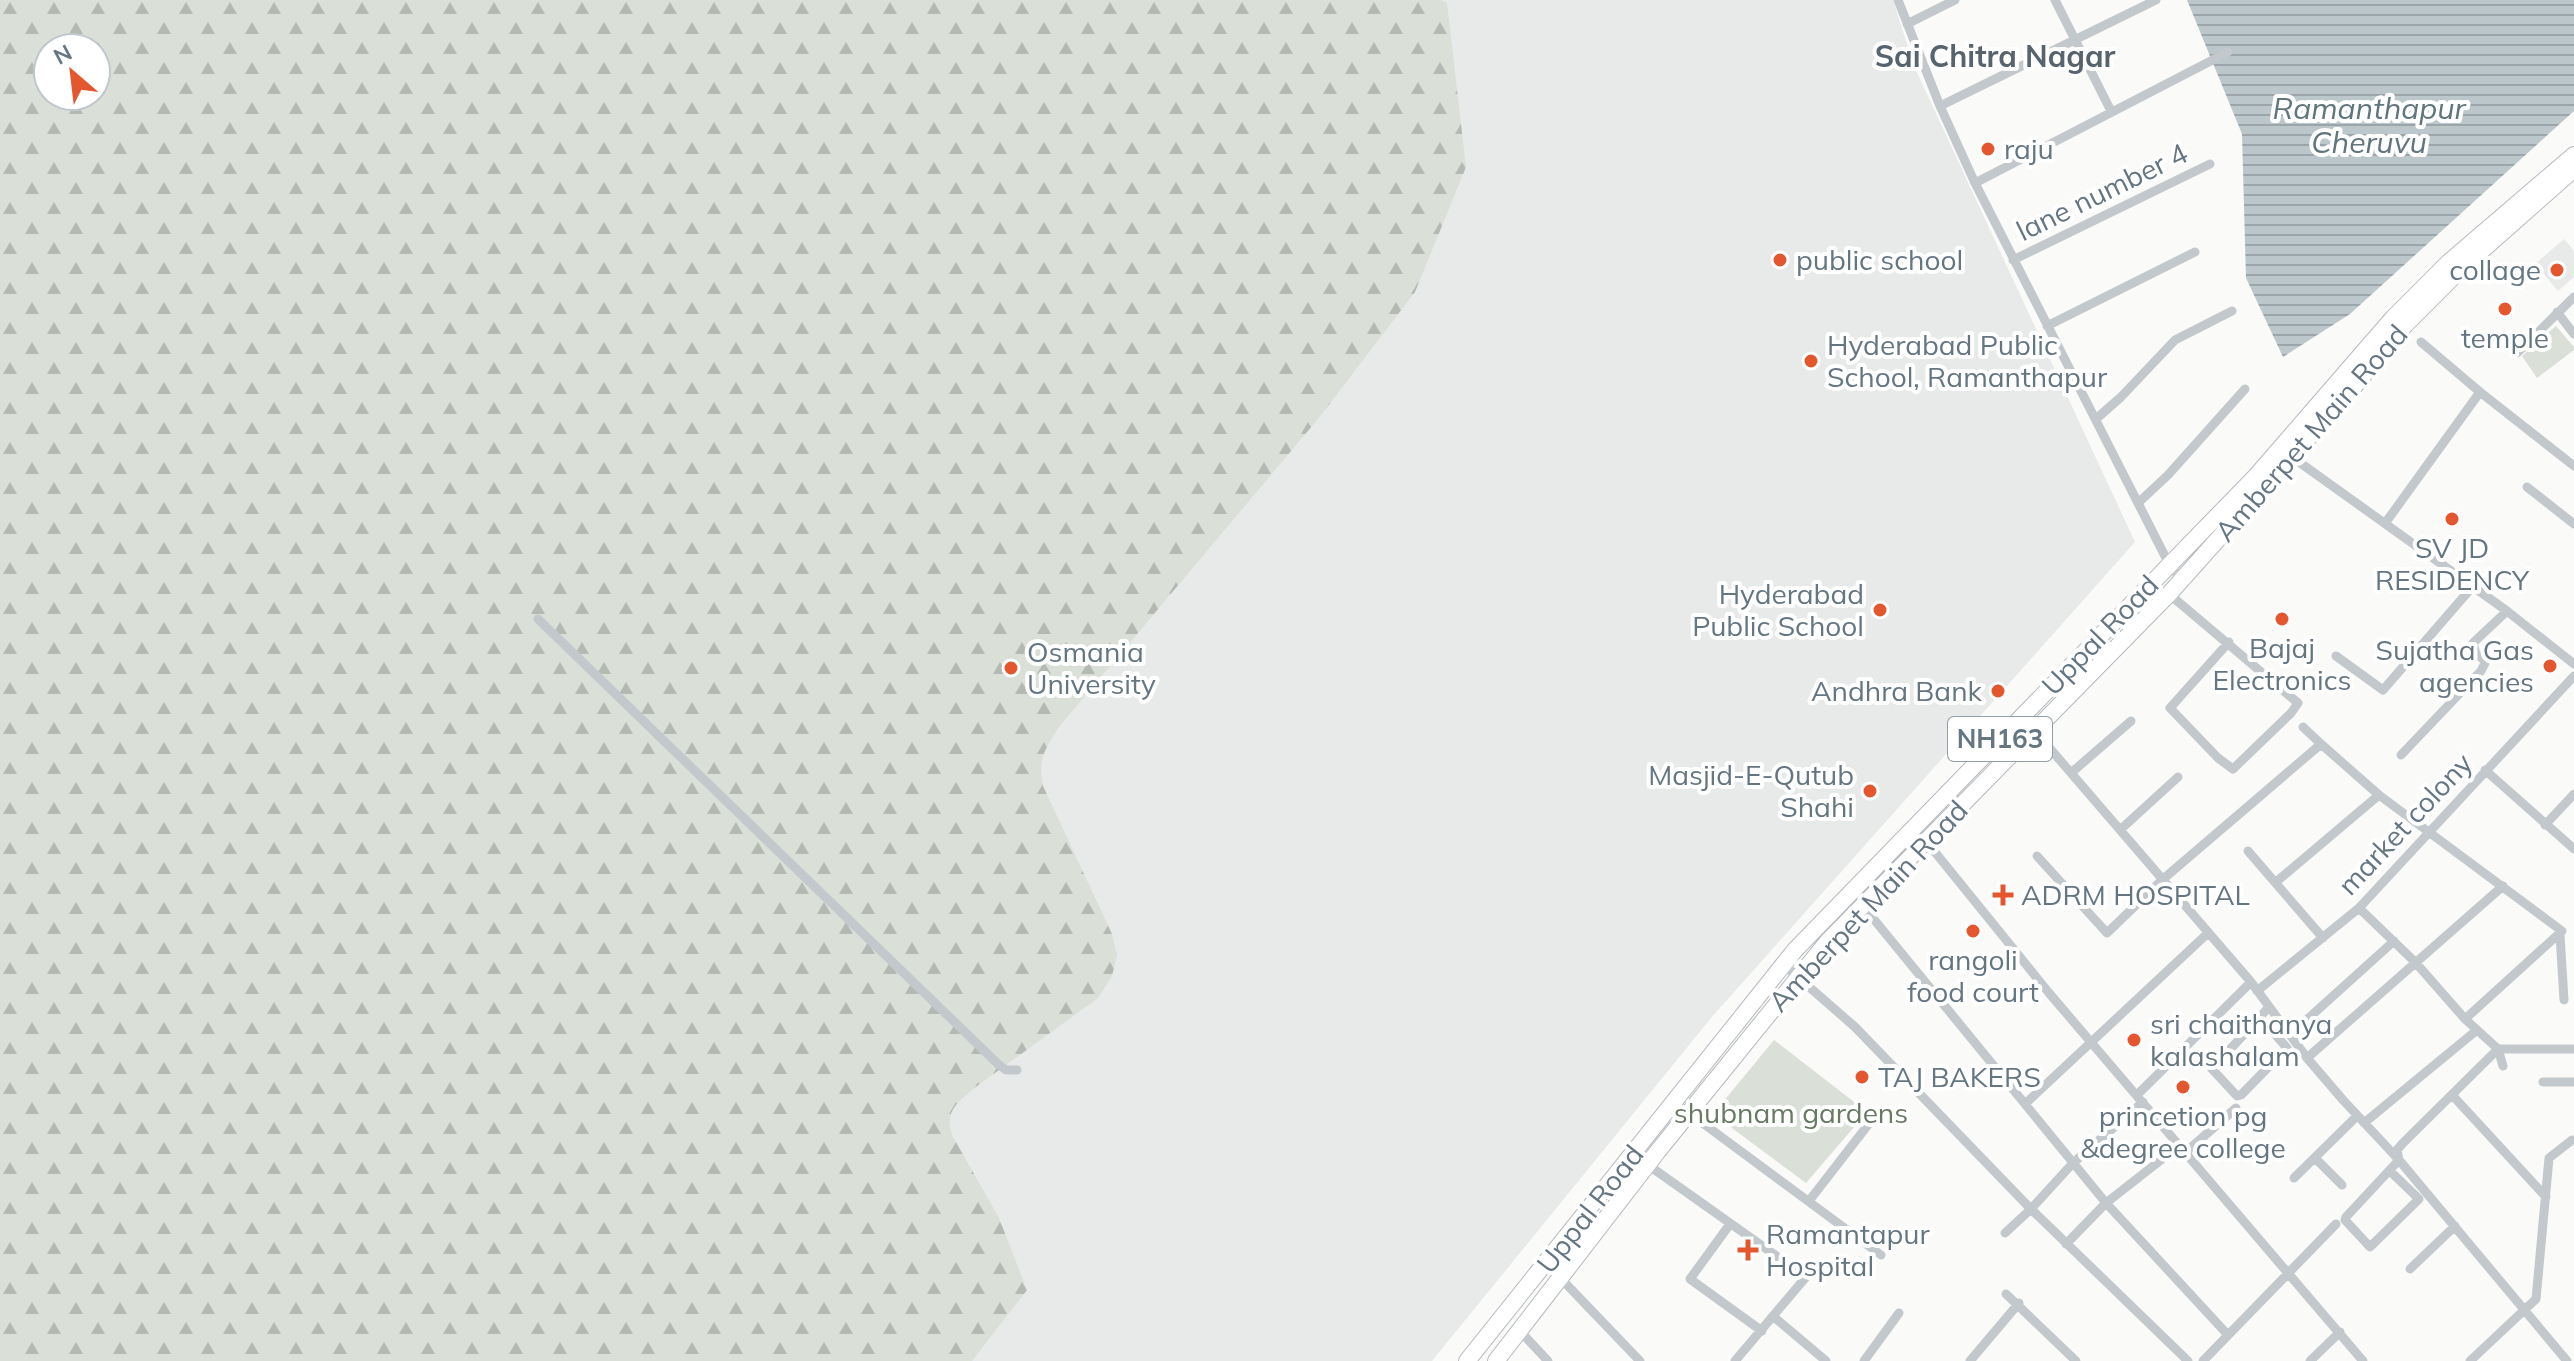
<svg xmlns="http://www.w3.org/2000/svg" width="2574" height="1361" font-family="Mulish,sans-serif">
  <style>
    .built { fill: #e8e9e9; fill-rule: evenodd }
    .green { fill: #dadfd7 }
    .forest { fill: url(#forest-firs); fill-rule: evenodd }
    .water { fill: url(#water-rules) }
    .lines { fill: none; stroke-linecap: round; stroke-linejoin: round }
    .highway-casing { stroke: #b4b9bd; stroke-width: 18 }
    .street { stroke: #c3c8cc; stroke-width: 9 }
    .highway { stroke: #fff; stroke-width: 16 }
    .poi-dot { fill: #e4572e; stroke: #fff; stroke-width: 3 }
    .labels { text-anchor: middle; stroke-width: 8; stroke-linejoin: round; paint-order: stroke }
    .shield { fill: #fff; stroke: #939fa8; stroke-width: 2 }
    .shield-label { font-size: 26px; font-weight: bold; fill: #657683 }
    .poi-label { font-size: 28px; fill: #657683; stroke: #fff; text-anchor: start }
    .street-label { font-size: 28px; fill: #657683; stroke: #fff }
    .park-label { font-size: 28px; fill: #687a64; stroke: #fff }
    .neighbourhood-label { font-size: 30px; font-weight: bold; fill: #57646e; stroke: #fff }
    .water-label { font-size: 30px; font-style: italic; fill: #60757c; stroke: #fff }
  </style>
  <defs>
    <pattern id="forest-firs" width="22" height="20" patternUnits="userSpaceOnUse" patternTransform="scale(2)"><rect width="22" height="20" fill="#dadfd7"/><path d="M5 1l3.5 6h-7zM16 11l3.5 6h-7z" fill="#b4b9b4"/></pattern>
    <pattern id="water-rules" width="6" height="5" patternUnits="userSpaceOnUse" patternTransform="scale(2)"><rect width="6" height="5" fill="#bbc7cb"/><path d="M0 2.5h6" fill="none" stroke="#9ca6aa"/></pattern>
  </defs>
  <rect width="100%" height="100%" fill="#fafaf8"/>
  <path class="built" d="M 0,0 L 1893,0 L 1914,66 L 2135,542 L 1711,1018 L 1432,1361 L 0,1361 ZM 48,48 L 96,48 L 96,96 L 48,96 Z
    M 2564,239 L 2574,251 L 2574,277 L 2558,291 L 2535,264 Z"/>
  <path class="green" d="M 2556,326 L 2574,347 L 2574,350 L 2537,378 L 2522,356 Z
    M 1774,1040 L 1867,1112 L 1806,1183 L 1713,1114 Z"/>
  <path class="forest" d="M 0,0 L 1441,0 L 1447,3 L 1466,167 L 1415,292 L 1318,419 L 1058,728 C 1044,752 1038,758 1043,786 L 1112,934 L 1117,955 L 1112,976 L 1098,998 L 973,1089 C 956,1104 945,1111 952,1135 L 999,1218 L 1027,1290 L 972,1361 L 0,1361 ZM 48,48 L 96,48 L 96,96 L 48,96 Z"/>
  <path class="water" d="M 2187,0 L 2574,0 L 2574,111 L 2350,314 L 2283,357 L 2246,278 L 2242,134 Z"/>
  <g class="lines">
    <defs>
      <path id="highway" d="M 1467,1361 L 1795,950 L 2257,475 L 2393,318 L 2449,262 L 2574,155
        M 1496,1361 L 1658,1151 L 1828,941 L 2169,594 L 2352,389 L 2405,325 L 2462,268 L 2574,169"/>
    </defs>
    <use href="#highway" class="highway-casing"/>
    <path class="street" d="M 1898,0 L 1940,106 L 1975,183 L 2169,564 L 2181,579
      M 2055,0 L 2111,111
      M 1907,24 L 1955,0
      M 1940,106 L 2156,0
      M 1975,183 L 2228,52
      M 2013,260 L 2210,164
      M 2557,312 L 2574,334
      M 2047,326 L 2195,252
      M 2421,342 L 2480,392 L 2574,466
      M 2517,353 L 2574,297
      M 2096,419 L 2121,397 L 2175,340 L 2232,311
      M 2292,457 L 2507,611 L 2574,664
      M 2527,487 L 2574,524
      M 2138,503 L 2168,475 L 2245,389
      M 2386,522 L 2480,392
      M 2169,594 L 2298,703 L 2291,713 L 2233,769 L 2218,758 L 2170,708 L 2229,642
      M 538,619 L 998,1064 L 1006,1070 L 1017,1070
      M 2336,656 L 2383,690 L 2473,586
      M 2303,727 L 2321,744
      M 2034,730 L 2251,982 L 2307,1058 L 2343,1100 L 2399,1160 L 2567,1361
      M 2401,755 L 2481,671 L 2486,661 L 2476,654 L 2473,643 L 2507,611
      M 2485,770 L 2574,849
      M 2071,773 L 2131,721
      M 2545,825 L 2574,794
      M 2120,830 L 2178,777
      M 1926,841 L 2049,993 L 2363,1361
      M 2248,851 L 2323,938
      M 2037,856 L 2107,933 L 2162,880 L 2321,744 L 2379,795 L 2562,931 L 2465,1019
      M 2276,882 L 2379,795
      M 1863,906 L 2106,1203 L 2228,1335
      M 2359,908 L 2415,962 L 2465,1019 L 2498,1049 L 2403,1143 L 2397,1150 L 2399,1160 L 2346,1217 L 2345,1220 L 2370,1247 L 2419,1199 L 2390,1171
      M 2560,935 L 2564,1000
      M 1784,965 L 1855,1027 L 2031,1209 L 2188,1361
      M 2257,991 L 2359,908 L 2574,676
      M 2260,1017 L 2287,1048 L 2241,1095 L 2237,1096 L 2212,1069 L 2269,1007
      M 2291,1034 L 2394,941
      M 2307,1058 L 2503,886
      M 2503,1066 L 2498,1049 L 2574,1049
      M 2543,1082 L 2574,1082
      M 2137,1095 L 2251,982
      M 2453,1096 L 2546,1197
      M 2025,1104 L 2208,933
      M 1689,1113 L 1881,1255
      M 2364,1123 L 2477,1030
      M 2186,1152 L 2236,1108
      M 2315,1158 L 2342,1185
      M 1648,1165 L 1806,1277 L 1735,1361
      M 2294,1178 L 2357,1116
      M 1809,1201 L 1871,1121
      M 1730,1224 L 1690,1279 L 1762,1331
      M 2005,1233 L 2031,1209 L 2073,1163 L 2143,1102
      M 2066,1244 L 2106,1203 L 2180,1145
      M 1547,1264 L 1640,1361
      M 2410,1269 L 2455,1226
      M 2006,1294 L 2076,1361
      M 1774,1317 L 1826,1361
      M 1520,1331 L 1548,1361
      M 1864,1361 L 1899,1313
      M 1970,1361 L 2019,1303
      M 2203,1361 L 2336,1224
      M 2310,1361 L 2340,1332
      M 2470,1361 L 2536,1299 L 2549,1158 L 2572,1140"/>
    <use href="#highway" class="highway"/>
  </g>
  <g class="poi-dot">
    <circle cx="1988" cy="149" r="8"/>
    <circle cx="1780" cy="260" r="8"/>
    <circle cx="2557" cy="270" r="8"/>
    <circle cx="2505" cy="309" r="8"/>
    <circle cx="1811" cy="361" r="8"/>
    <circle cx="2452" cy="519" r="8"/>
    <circle cx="1880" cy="610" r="8"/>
    <circle cx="2282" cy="619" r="8"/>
    <circle cx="2550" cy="666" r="8"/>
    <circle cx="1011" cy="668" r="8"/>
    <circle cx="1998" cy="691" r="8"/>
    <circle cx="1870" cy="791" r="8"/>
    <path d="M1999 883h8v8h8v8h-8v8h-8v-8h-8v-8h8z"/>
    <circle cx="1973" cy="931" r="8"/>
    <circle cx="2134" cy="1040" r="8"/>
    <circle cx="1862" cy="1077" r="8"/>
    <circle cx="2183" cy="1087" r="8"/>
    <path d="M1744 1238h8v8h8v8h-8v8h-8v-8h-8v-8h8z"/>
  </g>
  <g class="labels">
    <rect class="shield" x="1948" y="717" width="104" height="44" rx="6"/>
    <g class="shield-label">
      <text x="2000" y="748">NH163</text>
    </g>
    <g class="poi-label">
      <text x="2004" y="159">raju</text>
      <text x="1796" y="270">public school</text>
      <text x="2541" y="280" text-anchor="end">collage</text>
      <text x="2505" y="348" text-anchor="middle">temple</text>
      <text x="1827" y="355">Hyderabad Public<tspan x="1827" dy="32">School, Ramanthapur</tspan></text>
      <text x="2452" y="558" text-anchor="middle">SV JD<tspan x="2452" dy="32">RESIDENCY</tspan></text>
      <text x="1864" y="604" text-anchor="end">Hyderabad<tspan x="1864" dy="32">Public School</tspan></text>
      <text x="2282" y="658" text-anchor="middle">Bajaj<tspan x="2282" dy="32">Electronics</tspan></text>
      <text x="2534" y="660" text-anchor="end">Sujatha Gas<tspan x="2534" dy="32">agencies</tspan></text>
      <text x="1027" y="662">Osmania<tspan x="1027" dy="32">University</tspan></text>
      <text x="1982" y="701" text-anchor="end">Andhra Bank</text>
      <text x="1854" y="785" text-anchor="end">Masjid-E-Qutub<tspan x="1854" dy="32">Shahi</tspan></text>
      <text x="2021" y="905">ADRM HOSPITAL</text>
      <text x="1973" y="970" text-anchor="middle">rangoli<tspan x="1973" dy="32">food court</tspan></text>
      <text x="2150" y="1034">sri chaithanya<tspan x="2150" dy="32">kalashalam</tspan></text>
      <text x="1878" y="1087">TAJ BAKERS</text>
      <text x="2183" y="1126" text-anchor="middle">princetion pg<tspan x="2183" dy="32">&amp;degree college</tspan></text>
      <text x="1766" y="1244">Ramantapur<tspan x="1766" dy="32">Hospital</tspan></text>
    </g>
    <g class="street-label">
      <text transform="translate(2102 192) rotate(-26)" y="10">lane number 4</text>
      <text transform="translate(2311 433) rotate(-49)" y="10">Amberpet Main Road</text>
      <text transform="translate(2100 635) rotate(-46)" y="10">Uppal Road</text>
      <text transform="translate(2405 824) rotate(-47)" y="10">market colony</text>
      <text transform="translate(1868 906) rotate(-47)" y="10">Amberpet Main Road</text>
      <text transform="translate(1590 1209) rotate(-52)" y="10">Uppal Road</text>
    </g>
    <g class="park-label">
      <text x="1791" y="1123">shubnam gardens</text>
    </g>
    <g class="neighbourhood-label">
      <text x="1995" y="67">Sai Chitra Nagar</text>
    </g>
    <g class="water-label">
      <text x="2369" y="119">Ramanthapur<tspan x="2369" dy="34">Cheruvu</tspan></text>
    </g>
  </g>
  <g transform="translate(72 72) rotate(332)"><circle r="38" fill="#ffffff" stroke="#c1c8cd" stroke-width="2"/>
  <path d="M0-6L14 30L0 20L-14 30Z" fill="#e4572e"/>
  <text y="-12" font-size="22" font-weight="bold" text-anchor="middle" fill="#657683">N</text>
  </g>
</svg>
